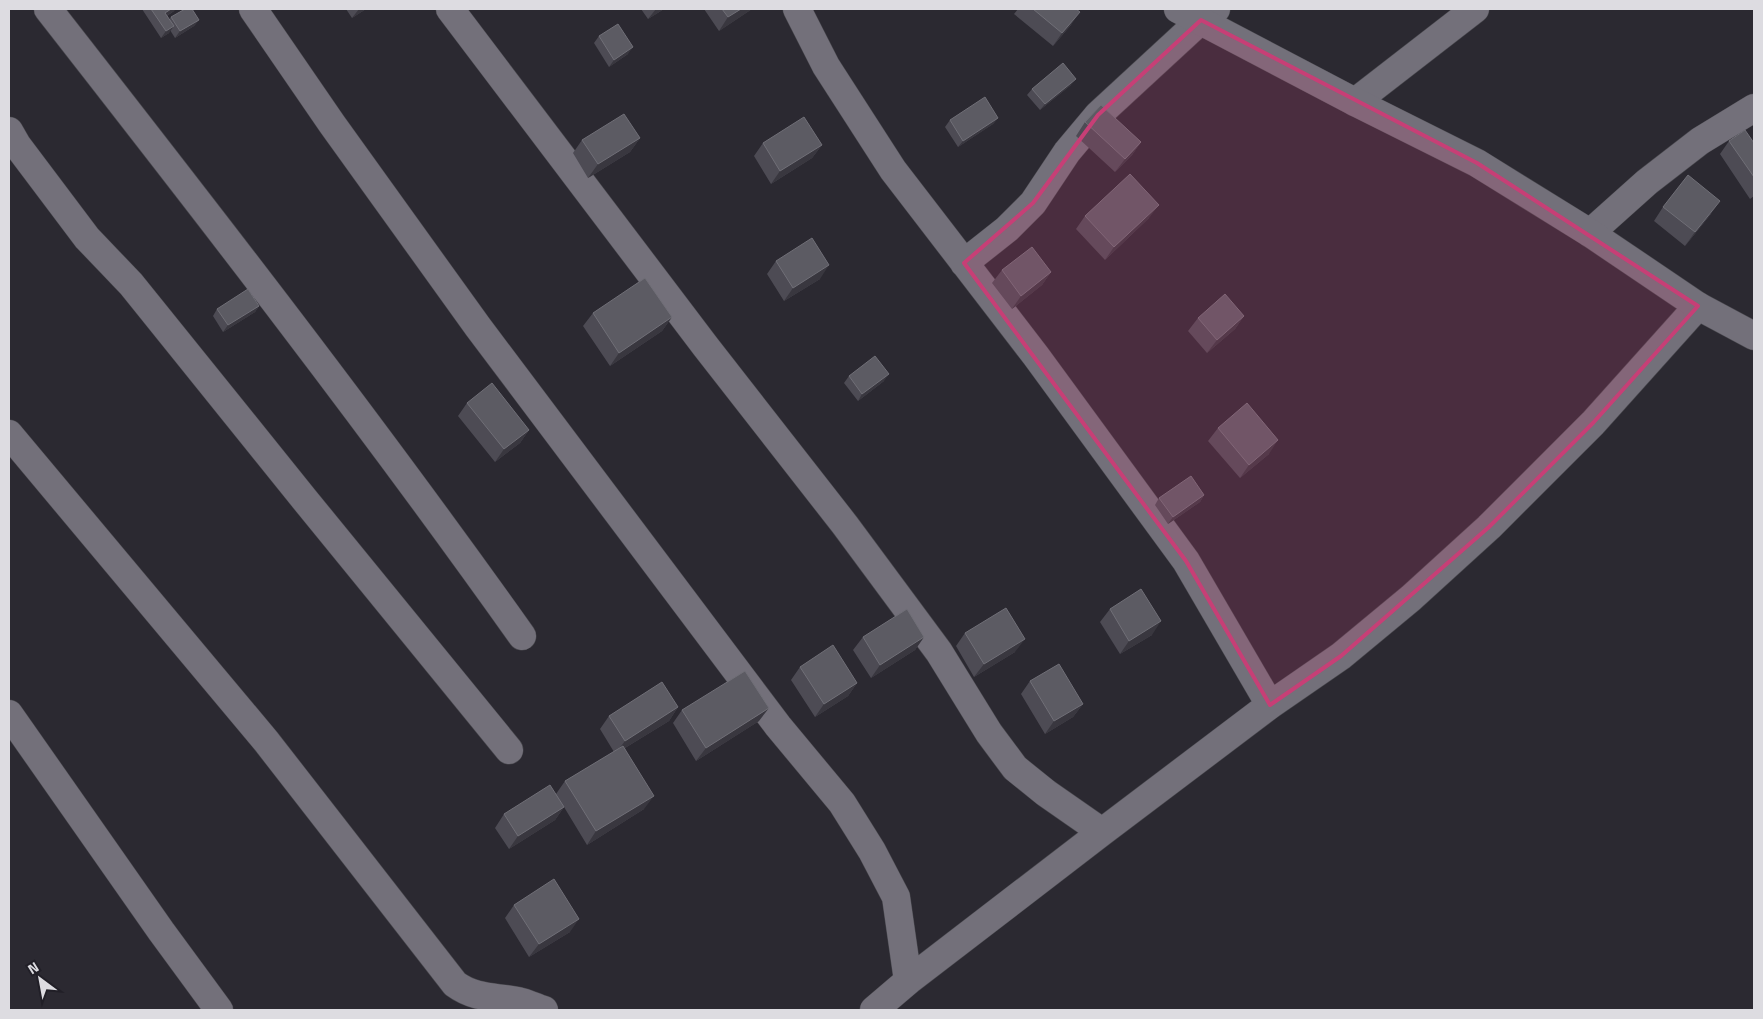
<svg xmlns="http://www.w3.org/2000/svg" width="1763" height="1019" font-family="'Titillium Web',sans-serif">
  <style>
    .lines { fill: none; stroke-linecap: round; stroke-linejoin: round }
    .minor-casing { stroke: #48474d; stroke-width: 29 }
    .tertiary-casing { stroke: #48474d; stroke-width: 29 }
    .minor { stroke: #73707a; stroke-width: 28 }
    .tertiary { stroke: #73707a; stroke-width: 28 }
    .wall { fill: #4d4b54 }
    .shaded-wall { fill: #39373f }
    .building { fill: #5c5b63; stroke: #706f77 }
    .marked { fill: #c73f76; fill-opacity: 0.2; stroke: #c73f76; stroke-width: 4; stroke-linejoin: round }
  </style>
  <rect width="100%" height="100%" fill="#2b2931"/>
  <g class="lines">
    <defs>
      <path id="minor" d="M 48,9 C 209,215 370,422 522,636
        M 253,9 L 332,124 L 478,327 L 778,726 L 842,803 L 872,851 L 896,897 L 908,981
        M 450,9 L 706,347 L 845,525 L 939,652 L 989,733 L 1015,768 L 1046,793 L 1102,832
        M 797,9 L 826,66 L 893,170 L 1036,356 L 1186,561 L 1270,705
        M 1355,102 L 1475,9
        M 9,131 L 17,145 L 87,238 L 131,284 L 305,500 L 509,750
        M 1590,233 L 1647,182 L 1700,141 L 1754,108
        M 964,263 L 1007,229 L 1033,203 L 1067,152 L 1098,115 L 1201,20 L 1216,9
        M 9,434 L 266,741 L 455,984 C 477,1000 497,996 522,1002 C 530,1004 537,1008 544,1010
        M 9,714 L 161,931 L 219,1010
        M 874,1010 L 908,981 L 1102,832 L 1270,705 L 1341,656 L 1411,598 L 1489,527 L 1593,423 L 1698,306"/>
      <path id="tertiary" d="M 1178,9 L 1355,102 L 1477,163 L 1590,233 L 1698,306 L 1754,336"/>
    </defs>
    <use href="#minor" class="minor-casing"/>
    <use href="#tertiary" class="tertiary-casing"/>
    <use href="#minor" class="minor"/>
    <use href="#tertiary" class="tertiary"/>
  </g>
  <path class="wall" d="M 142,9 L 175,9 L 174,11 L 167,16 L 169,20 L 171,17 L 199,20 L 194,26 L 175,38 L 170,30 L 169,33 L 161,38 Z
    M 346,9 L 366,9 L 352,18 Z
    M 641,9 L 664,9 L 648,19 Z
    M 704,9 L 752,9 L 719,31 Z
    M 1018,9 L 1076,9 L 1071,25 L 1053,46 L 1014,14 Z
    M 599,36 L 628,54 L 609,67 L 594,43 Z
    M 1071,85 L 1040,110 L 1027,95 L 1032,89 Z
    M 998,118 L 993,124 L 958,147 L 945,127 L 950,120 Z
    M 1085,122 L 1141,142 L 1132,155 L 1115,172 L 1076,136 Z
    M 640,138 L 630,152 L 588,178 L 573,153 L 582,140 Z
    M 1729,141 L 1754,143 L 1754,196 L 1750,199 L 1720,154 Z
    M 763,143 L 822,145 L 812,158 L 771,184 L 754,156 Z
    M 1663,207 L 1711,214 L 1685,246 L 1654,221 Z
    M 1085,216 L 1149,218 L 1105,260 L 1076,229 Z
    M 776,261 L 820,279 L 784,301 L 767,274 Z
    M 1002,270 L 1051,272 L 1042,285 L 1012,309 L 992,283 Z
    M 259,306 L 255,312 L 223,332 L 213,316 L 217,309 Z
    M 593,313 L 672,317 L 662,331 L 610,366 L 583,326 Z
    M 1244,316 L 1235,329 L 1207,353 L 1188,331 L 1198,318 Z
    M 849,376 L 884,381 L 858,401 L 844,383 Z
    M 467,403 L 529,430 L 520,443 L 495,462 L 458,416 Z
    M 1218,428 L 1269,454 L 1240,478 L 1208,441 Z
    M 1204,495 L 1200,502 L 1168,524 L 1155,505 L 1159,498 Z
    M 1110,609 L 1152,635 L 1120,654 L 1100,622 Z
    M 965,633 L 1015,652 L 974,677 L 956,646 Z
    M 863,637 L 924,637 L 915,650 L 871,678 L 853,650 Z
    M 800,667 L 857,683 L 848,696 L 815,717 L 791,680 Z
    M 1030,681 L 1083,704 L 1073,717 L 1045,734 L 1021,694 Z
    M 678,707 L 669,721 L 625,748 L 644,809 L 587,845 L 564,807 L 555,820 L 509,849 L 495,828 L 504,814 L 556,794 L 565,781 L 614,752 L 600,729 L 609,716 Z
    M 682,710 L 759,721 L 696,761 L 673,723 Z
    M 514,905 L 570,932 L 529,957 L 505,918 Z"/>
  <path class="shaded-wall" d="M 171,9 L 175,9 L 174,11 L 160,20 L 165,13 Z
    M 359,9 L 366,9 L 352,18 Z
    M 656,9 L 664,9 L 648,19 Z
    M 741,9 L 752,9 L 719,31 L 728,17 Z
    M 1080,12 L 1071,25 L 1053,46 L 1062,33 Z
    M 199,20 L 194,26 L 175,38 L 180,31 Z
    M 174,26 L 169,33 L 161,38 L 166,31 Z
    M 633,47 L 628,54 L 609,67 L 614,60 Z
    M 1076,79 L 1071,85 L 1040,110 L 1045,104 Z
    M 998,118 L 993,124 L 958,147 L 963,141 Z
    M 640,138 L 630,152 L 588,178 L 598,164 Z
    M 1141,142 L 1132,155 L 1115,172 L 1125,159 Z
    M 822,145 L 812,158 L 771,184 L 780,171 Z
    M 1720,201 L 1711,214 L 1685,246 L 1695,232 Z
    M 1159,205 L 1149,218 L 1105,260 L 1114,247 Z
    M 829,265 L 820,279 L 784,301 L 793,288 Z
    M 1051,272 L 1042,285 L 1012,309 L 1021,296 Z
    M 259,306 L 255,312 L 223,332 L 228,325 Z
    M 1244,316 L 1235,329 L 1207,353 L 1217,340 Z
    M 672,317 L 662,331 L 610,366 L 619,353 Z
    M 889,374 L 884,381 L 858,401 L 862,394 Z
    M 529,430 L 520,443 L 495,462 L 504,449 Z
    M 1278,440 L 1269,454 L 1240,478 L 1249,465 Z
    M 1204,495 L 1200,502 L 1168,524 L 1173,517 Z
    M 1161,621 L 1152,635 L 1120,654 L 1129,641 Z
    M 924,637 L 915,650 L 871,678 L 880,665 Z
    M 1025,639 L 1015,652 L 974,677 L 984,664 Z
    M 857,683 L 848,696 L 815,717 L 824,704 Z
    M 1083,704 L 1073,717 L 1045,734 L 1054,721 Z
    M 678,707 L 669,721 L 615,754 L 625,741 Z
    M 769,708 L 759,721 L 696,761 L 706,748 Z
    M 654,796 L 644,809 L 587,845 L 596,831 Z
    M 564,807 L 555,820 L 509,849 L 518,836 Z
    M 579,919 L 570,932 L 529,957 L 539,944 Z"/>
  <path class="building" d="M 151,9 L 171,9 L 165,13 L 174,26 L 166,31 Z
    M 185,9 L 192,9 L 199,20 L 180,31 L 171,17 Z
    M 722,9 L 741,9 L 728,17 Z
    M 1033,9 L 1076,9 L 1080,12 L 1062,33 Z
    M 618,24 L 633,47 L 614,60 L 599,36 Z
    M 1063,63 L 1076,79 L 1045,104 L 1032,89 Z
    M 985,97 L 998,118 L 963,141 L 950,120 Z
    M 1101,105 L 1141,142 L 1125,159 L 1085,122 Z
    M 624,114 L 640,138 L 598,164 L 582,140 Z
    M 804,117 L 822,145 L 780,171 L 763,143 Z
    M 1745,130 L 1754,143 L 1754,177 L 1729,141 Z
    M 1130,174 L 1159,205 L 1114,247 L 1085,216 Z
    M 1688,175 L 1720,201 L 1695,232 L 1663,207 Z
    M 812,238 L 829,265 L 793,288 L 776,261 Z
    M 1032,247 L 1051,272 L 1021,296 L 1002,270 Z
    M 645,278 L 672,317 L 619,353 L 593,313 Z
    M 248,289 L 259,306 L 228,325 L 217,309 Z
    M 1225,294 L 1244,316 L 1217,340 L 1198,318 Z
    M 875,356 L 889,374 L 862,394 L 849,376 Z
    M 492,383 L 529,430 L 504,449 L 467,403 Z
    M 1247,403 L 1278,440 L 1249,465 L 1218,428 Z
    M 1191,476 L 1204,495 L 1173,517 L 1159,498 Z
    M 1141,589 L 1161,621 L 1129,641 L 1110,609 Z
    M 1006,608 L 1025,639 L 984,664 L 965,633 Z
    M 907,609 L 924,637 L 880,665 L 863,637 Z
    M 833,645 L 857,683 L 824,704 L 800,667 Z
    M 1059,664 L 1083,704 L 1054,721 L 1030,681 Z
    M 745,671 L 769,708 L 706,748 L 682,710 Z
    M 662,682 L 678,707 L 625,741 L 609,716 Z
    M 623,746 L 654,796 L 596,831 L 565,781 Z
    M 550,785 L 564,807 L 518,836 L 504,814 Z
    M 554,879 L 579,919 L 539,944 L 514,905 Z"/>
  <path class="marked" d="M 1201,20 L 1477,163 L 1698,306 L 1593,423 L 1489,527 L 1341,656 L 1270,705 L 1186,561 L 964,263 L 1033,203 L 1098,115 Z"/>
  <rect width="1763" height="1019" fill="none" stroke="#dddce1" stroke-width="20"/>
  <g transform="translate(40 979) rotate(328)" stroke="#211f27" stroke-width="4" paint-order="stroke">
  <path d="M0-4L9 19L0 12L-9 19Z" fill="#dddce1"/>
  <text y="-8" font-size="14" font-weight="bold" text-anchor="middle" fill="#dddce1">N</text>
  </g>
</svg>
